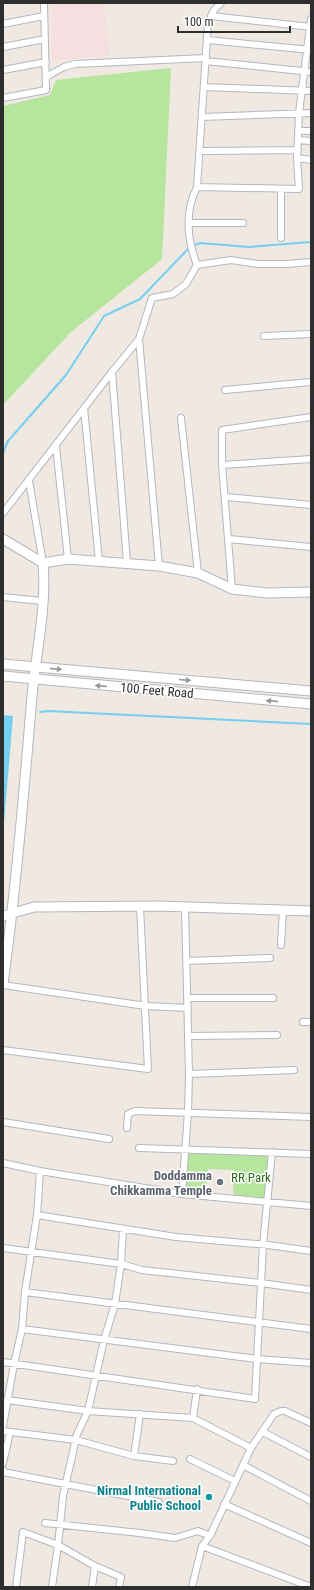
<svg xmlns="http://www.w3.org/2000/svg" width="314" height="1590" font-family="'Roboto Condensed',sans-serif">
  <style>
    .medical { fill: #f5dfe0 }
    .green { fill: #b6e59e }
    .water { fill: #75cff0 }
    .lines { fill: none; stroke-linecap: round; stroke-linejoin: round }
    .stream { stroke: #75cff0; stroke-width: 2 }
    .street-casing { stroke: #b4b7c1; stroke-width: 8 }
    .secondary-casing { stroke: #b4b7c1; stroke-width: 11 }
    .street { stroke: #fff; stroke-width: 6 }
    .secondary { stroke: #fff; stroke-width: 9 }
    .oneway { fill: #969696 }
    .worship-dot { fill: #6b7280; stroke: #fff; stroke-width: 1.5 }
    .culture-dot { fill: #0f9aa8; stroke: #fff; stroke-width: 1.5 }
    .labels { text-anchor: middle; stroke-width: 3; stroke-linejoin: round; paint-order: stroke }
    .street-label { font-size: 13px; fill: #2e2e2e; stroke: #fff }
    .worship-label { font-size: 13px; font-weight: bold; fill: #5b616d; stroke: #fff; text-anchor: end }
    .park-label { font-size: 13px; fill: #2c6e1b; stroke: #fff }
    .culture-label { font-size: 13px; font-weight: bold; fill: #0d838f; stroke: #fff; text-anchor: end }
  </style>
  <rect width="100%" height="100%" fill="#efe9e1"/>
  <path class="medical" d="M 51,3 L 104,3 L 110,56 L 52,60 Z"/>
  <path class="green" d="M 171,68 L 162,259 L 71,332 L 3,405 L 3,106 L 50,95 L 56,80 Z
    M 187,1149 L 270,1155 L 267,1199 L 233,1196 L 234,1170 L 208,1169 L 206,1194 L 184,1193 Z"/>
  <path class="water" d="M 3,715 L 13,716 L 3,835 Z"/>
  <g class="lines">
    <path class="stream" d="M 3,453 L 8,441 L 66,375 L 104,316 L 140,299 L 190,247 L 200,243 L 249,247 L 311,242
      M 40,712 L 48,711 L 311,724"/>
    <defs>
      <path id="street" d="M 211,16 L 311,27
        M 3,24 L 44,16
        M 208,40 L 311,50
        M 3,47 L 45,39
        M 206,61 L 311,72
        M 3,70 L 46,62
        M 46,77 L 64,67 L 75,64 L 206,58
        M 204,87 L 311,91
        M 3,98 L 46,90 L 44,3
        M 202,117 L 311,113
        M 298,131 L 311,131
        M 298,140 L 311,141
        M 200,151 L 298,150
        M 297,158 L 311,160
        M 197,187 L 299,189 L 297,158 L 299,113 L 311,19
        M 189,223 L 243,223
        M 281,238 L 281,189
        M 197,265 C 187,239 184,213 197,187 L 208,23 L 214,10 L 221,3
        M 264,336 L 311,334
        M 139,339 L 159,566
        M 112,372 L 127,562
        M 225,390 L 311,382
        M 84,408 L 99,561
        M 181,418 L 198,573
        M 56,446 L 68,559
        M 222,465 L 311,459
        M 29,481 L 43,563
        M 226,497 L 311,505
        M 3,513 L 112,372 L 139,339 L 152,298 L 173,294 L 186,284 L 197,265 L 231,260 L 258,264 L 286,264 L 311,262
        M 229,539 L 311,547
        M 232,589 L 222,465 L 222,430 L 311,417
        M 3,597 L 42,601
        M 281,945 L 283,910
        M 187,961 L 270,958
        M 3,985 L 146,1006 L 188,1008
        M 188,998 L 273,998
        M 303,1022 L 311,1022
        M 188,1036 L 277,1035
        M 3,1050 L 148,1069 L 140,907
        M 189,1074 L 294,1070
        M 3,1122 L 109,1139
        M 127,1128 L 128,1114 L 135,1111 L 311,1117
        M 139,1148 L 311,1154
        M 3,1163 L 40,1171 L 182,1194 L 311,1206
        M 182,1194 L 188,1112 L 189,1074 L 185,908
        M 37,1215 L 176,1237 L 268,1245 L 311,1251
        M 3,1248 L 121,1264 L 142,1270 L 261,1283 L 311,1290
        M 25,1292 L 311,1329
        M 22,1329 L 257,1359 L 311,1363
        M 3,1362 L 255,1399 L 263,1245 L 272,1152
        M 7,1400 L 88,1411 L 193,1418 L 251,1448
        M 193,1418 L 197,1389
        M 3,1426 L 14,1364 L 22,1329 L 25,1292 L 37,1215 L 40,1171
        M 3,1431 L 76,1440 L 134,1456 L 173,1461
        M 263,1432 L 311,1457
        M 134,1456 L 140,1414
        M 190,1459 L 235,1481
        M 3,1463 L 10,1432
        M 243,1465 L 311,1501
        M 3,1470 L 3,1472 L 159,1502
        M 224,1504 L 311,1543
        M 45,1523 L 140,1533 L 175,1538 L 198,1531 L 210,1536
        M 202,1546 L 311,1587
        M 95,1566 L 121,1577 L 119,1587
        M 16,1587 L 23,1532 L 58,1545 L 95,1566 L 92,1587
        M 52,1587 L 58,1545 L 63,1496 L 77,1434 L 88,1411 L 104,1340 L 115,1304 L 121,1264 L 123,1229
        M 192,1587 L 202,1546 L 210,1536 L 251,1448 L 274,1414 L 281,1411 L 285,1411 L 311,1423"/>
      <path id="secondary" d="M 3,539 L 43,563 L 68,559 L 159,566 L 198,573 L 232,589 L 267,593 L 311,592
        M 3,664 L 311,691
        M 3,676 L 311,704
        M 3,916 L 34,907 L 159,906 L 311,911
        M 3,984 C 16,888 24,792 32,696 C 36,654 47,604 43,563"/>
    </defs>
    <use href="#street" class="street-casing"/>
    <use href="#secondary" class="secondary-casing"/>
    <use href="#street" class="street"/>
    <use href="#secondary" class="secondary"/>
  </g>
  <defs><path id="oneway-solid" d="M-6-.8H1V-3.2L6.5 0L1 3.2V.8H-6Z"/></defs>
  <g class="oneway">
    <use href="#oneway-solid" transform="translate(56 669) rotate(5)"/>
    <use href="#oneway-solid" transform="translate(185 680) rotate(5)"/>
    <use href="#oneway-solid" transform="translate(101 686) rotate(-175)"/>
    <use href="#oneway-solid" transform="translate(272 701) rotate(-175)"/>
  </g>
  <circle class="worship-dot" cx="220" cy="1182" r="4"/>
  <circle class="culture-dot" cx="209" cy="1497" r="4"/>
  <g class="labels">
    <g class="street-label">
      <text transform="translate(157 690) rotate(5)" y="5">100 Feet Road</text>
    </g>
    <g class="worship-label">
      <text x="212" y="1180">Doddamma<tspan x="212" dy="15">Chikkamma Temple</tspan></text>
    </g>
    <g class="park-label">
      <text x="251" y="1182">RR Park</text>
    </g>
    <g class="culture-label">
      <text x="201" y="1495">Nirmal International<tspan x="201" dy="15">Public School</tspan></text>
    </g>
  </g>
  <rect width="314" height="1590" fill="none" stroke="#2e2e2e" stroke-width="8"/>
  <path d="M178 26v6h112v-6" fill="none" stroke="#2e2e2e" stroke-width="2"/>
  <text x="184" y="26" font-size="12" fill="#2e2e2e" stroke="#ffffff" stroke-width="3" paint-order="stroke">100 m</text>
</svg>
